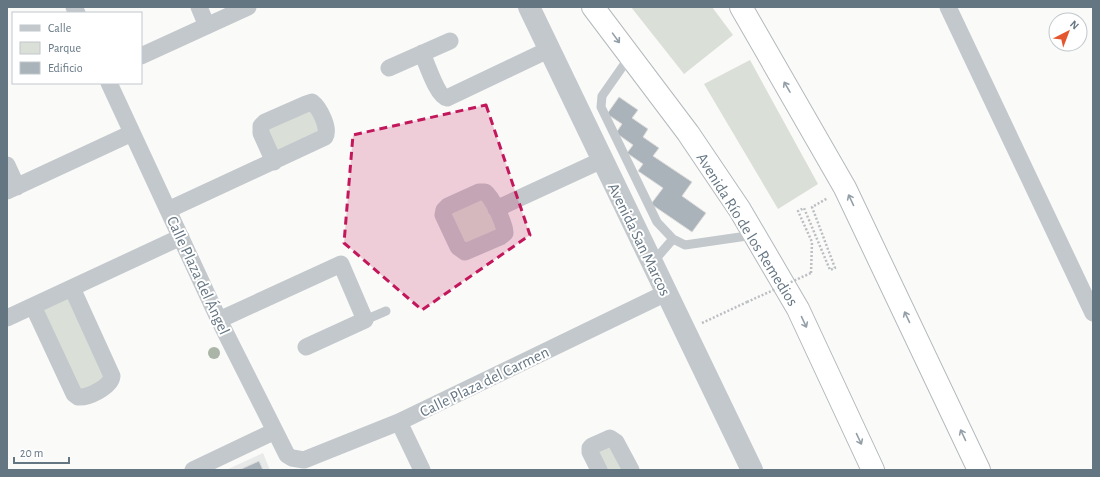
<svg xmlns="http://www.w3.org/2000/svg" width="1100" height="477" font-family="'Alegreya Sans',sans-serif">
  <style>
    .built { fill: #e8e9e9 }
    .green { fill: #dadfd7 }
    .building { fill: #aab3b9; stroke: #dcdcda }
    .lines { fill: none; stroke-linecap: round; stroke-linejoin: round }
    .trunk-casing { stroke: #b4b9bd; stroke-width: 24 }
    .path { stroke: #bbbfc2; stroke-width: 2.5; stroke-dasharray: 2 2; stroke-linecap: butt }
    .service { stroke: #c3c8cc; stroke-width: 9 }
    .minor { stroke: #c3c8cc; stroke-width: 17 }
    .tertiary { stroke: #c3c8cc; stroke-width: 22 }
    .trunk { stroke: #fff; stroke-width: 22 }
    .path-bridge { stroke: #bbbfc2; stroke-width: 2.5; stroke-dasharray: 2 2; stroke-linecap: butt }
    .tree { fill: #aab4a7 }
    .oneway { stroke: #939fa8 }
    .marked { fill: #c2185b; fill-opacity: 0.2; stroke: #c2185b; stroke-width: 3; stroke-dasharray: 8 5; stroke-linejoin: round }
    .labels { text-anchor: middle; stroke-width: 4; stroke-linejoin: round; paint-order: stroke }
    .street-label { font-size: 16px; fill: #657683; stroke: #fff }
  </style>
  <rect width="100%" height="100%" fill="#fafaf8"/>
  <path class="built" d="M 263,453 L 270,470 L 226,470 Z"/>
  <path class="green" d="M 631,7 L 712,7 L 733,35 L 684,74 Z
    M 750,60 L 818,184 L 778,209 L 704,84 Z
    M 310,108 L 321,134 L 276,153 L 266,128 Z
    M 482,198 L 498,231 L 465,245 L 450,213 Z
    M 69,294 L 108,380 L 79,393 L 40,307 Z
    M 611,441 L 625,470 L 603,470 L 593,449 Z"/>
  <path class="building" d="M 619,97 L 638,110 L 632,118 L 648,129 L 643,137 L 659,148 L 653,156 L 692,182 L 682,196 L 706,213 L 692,232 L 651,204 L 663,188 L 638,171 L 643,164 L 627,153 L 633,145 L 616,133 L 622,124 L 607,114 Z
    M 259,461 L 263,470 L 239,470 Z"/>
  <g class="lines">
    <defs>
      <path id="trunk" d="M 593,7 L 688,133 L 740,210 L 798,309 L 873,470
        M 741,7 L 845,188 L 979,470"/>
    </defs>
    <use href="#trunk" class="trunk-casing"/>
    <path class="path" d="M 811,273 L 812,242 L 798,211 L 804,208 L 830,270 L 835,268 L 812,207 L 828,198
      M 702,323 L 747,302"/>
    <path class="service" d="M 630,56 L 602,96 L 601,107 L 657,222 L 673,239 L 685,245 L 754,235
      M 653,262 L 673,239
      M 365,320 L 386,311"/>
    <path class="minor" d="M 74,7 L 77,13
      M 199,7 L 207,26
      M 948,7 L 1093,313
      M 422,53 C 427,64 437,96 447,98 L 550,49
      M 141,56 L 248,7
      M 389,68 L 450,41
      M 109,83 L 219,320 L 275,431 L 287,455 L 292,458 L 304,460 L 399,422 L 666,293
      M 7,165 L 17,187
      M 7,191 L 132,133
      M 479,192 L 485,192 C 492,197 505,224 505,233 L 500,237 L 465,252 L 458,247 L 443,215 L 444,210 L 448,206 Z
      M 496,209 L 602,160
      M 168,210 L 325,137 C 330,129 320,108 312,102 L 306,104 L 265,122 L 261,126 L 261,133 L 274,162
      M 33,306 L 74,394 L 78,397 C 88,398 111,387 112,376 L 72,288
      M 7,318 L 181,237
      M 219,320 L 341,264 L 365,320 L 306,347
      M 399,422 L 422,470
      M 193,470 L 275,431
      M 599,470 L 590,452 L 590,448 L 592,446 L 610,438 L 616,442 L 631,470"/>
    <path class="tertiary" d="M 529,7 L 752,470"/>
    <use href="#trunk" class="trunk"/>
    <path class="path-bridge" d="M 747,302 L 811,273"/>
  </g>
  <circle class="tree" cx="214" cy="353" r="6"/>
  <defs><path id="oneway-shaft" d="M-6 0H5M1.5-3L5.5 0L1.5 3" fill="none" stroke-width="1.6" stroke-linecap="round" stroke-linejoin="round"/></defs>
  <g class="oneway">
    <use href="#oneway-shaft" transform="translate(616 38) rotate(54)"/>
    <use href="#oneway-shaft" transform="translate(787 87) rotate(-120)"/>
    <use href="#oneway-shaft" transform="translate(851 200) rotate(-115)"/>
    <use href="#oneway-shaft" transform="translate(907 317) rotate(-115)"/>
    <use href="#oneway-shaft" transform="translate(804 322) rotate(65)"/>
    <use href="#oneway-shaft" transform="translate(963 435) rotate(-115)"/>
    <use href="#oneway-shaft" transform="translate(859 439) rotate(65)"/>
  </g>
  <path class="marked" d="M 486,105 L 530,235 L 422,310 L 344,243 L 353,135 Z"/>
  <g class="labels">
    <g class="street-label">
      <text transform="translate(748 229) rotate(58)" y="6">Avenida Río de los Remedios</text>
      <text transform="translate(640 239) rotate(64)" y="6">Avenida San Marcos</text>
      <text transform="translate(199 275) rotate(65)" y="6">Calle Plaza del Ángel</text>
      <text transform="translate(484 381) rotate(-26)" y="6">Calle Plaza del Carmen</text>
    </g>
  </g>
  <rect width="1100" height="477" fill="none" stroke="#657683" stroke-width="16"/>
  <rect x="12" y="12" width="130" height="72" fill="#ffffff" stroke="#c1c8cd"/>
  <rect x="20" y="25" width="20" height="6" fill="#c3c8cc" stroke="#c1c8cd"/>
  <text x="48" y="32" font-size="12" fill="#657683">Calle</text>
  <rect x="20" y="42" width="20" height="12" fill="#dadfd7" stroke="#c1c8cd"/>
  <text x="48" y="52" font-size="12" fill="#657683">Parque</text>
  <rect x="20" y="62" width="20" height="12" fill="#aab3b9" stroke="#c1c8cd"/>
  <text x="48" y="72" font-size="12" fill="#657683">Edificio</text>
  <g transform="translate(1068 32) rotate(42)"><circle r="19" fill="#ffffff" stroke="#c1c8cd"/>
  <path d="M0-3L7 15L0 10L-7 15Z" fill="#e4572e"/>
  <text y="-6" font-size="11" font-weight="bold" text-anchor="middle" fill="#657683">N</text>
  </g>
  <path d="M14 457v6h55v-6" fill="none" stroke="#657683" stroke-width="2"/>
  <text x="20" y="457" font-size="12" fill="#657683" stroke="#ffffff" stroke-width="3" paint-order="stroke">20 m</text>
</svg>
